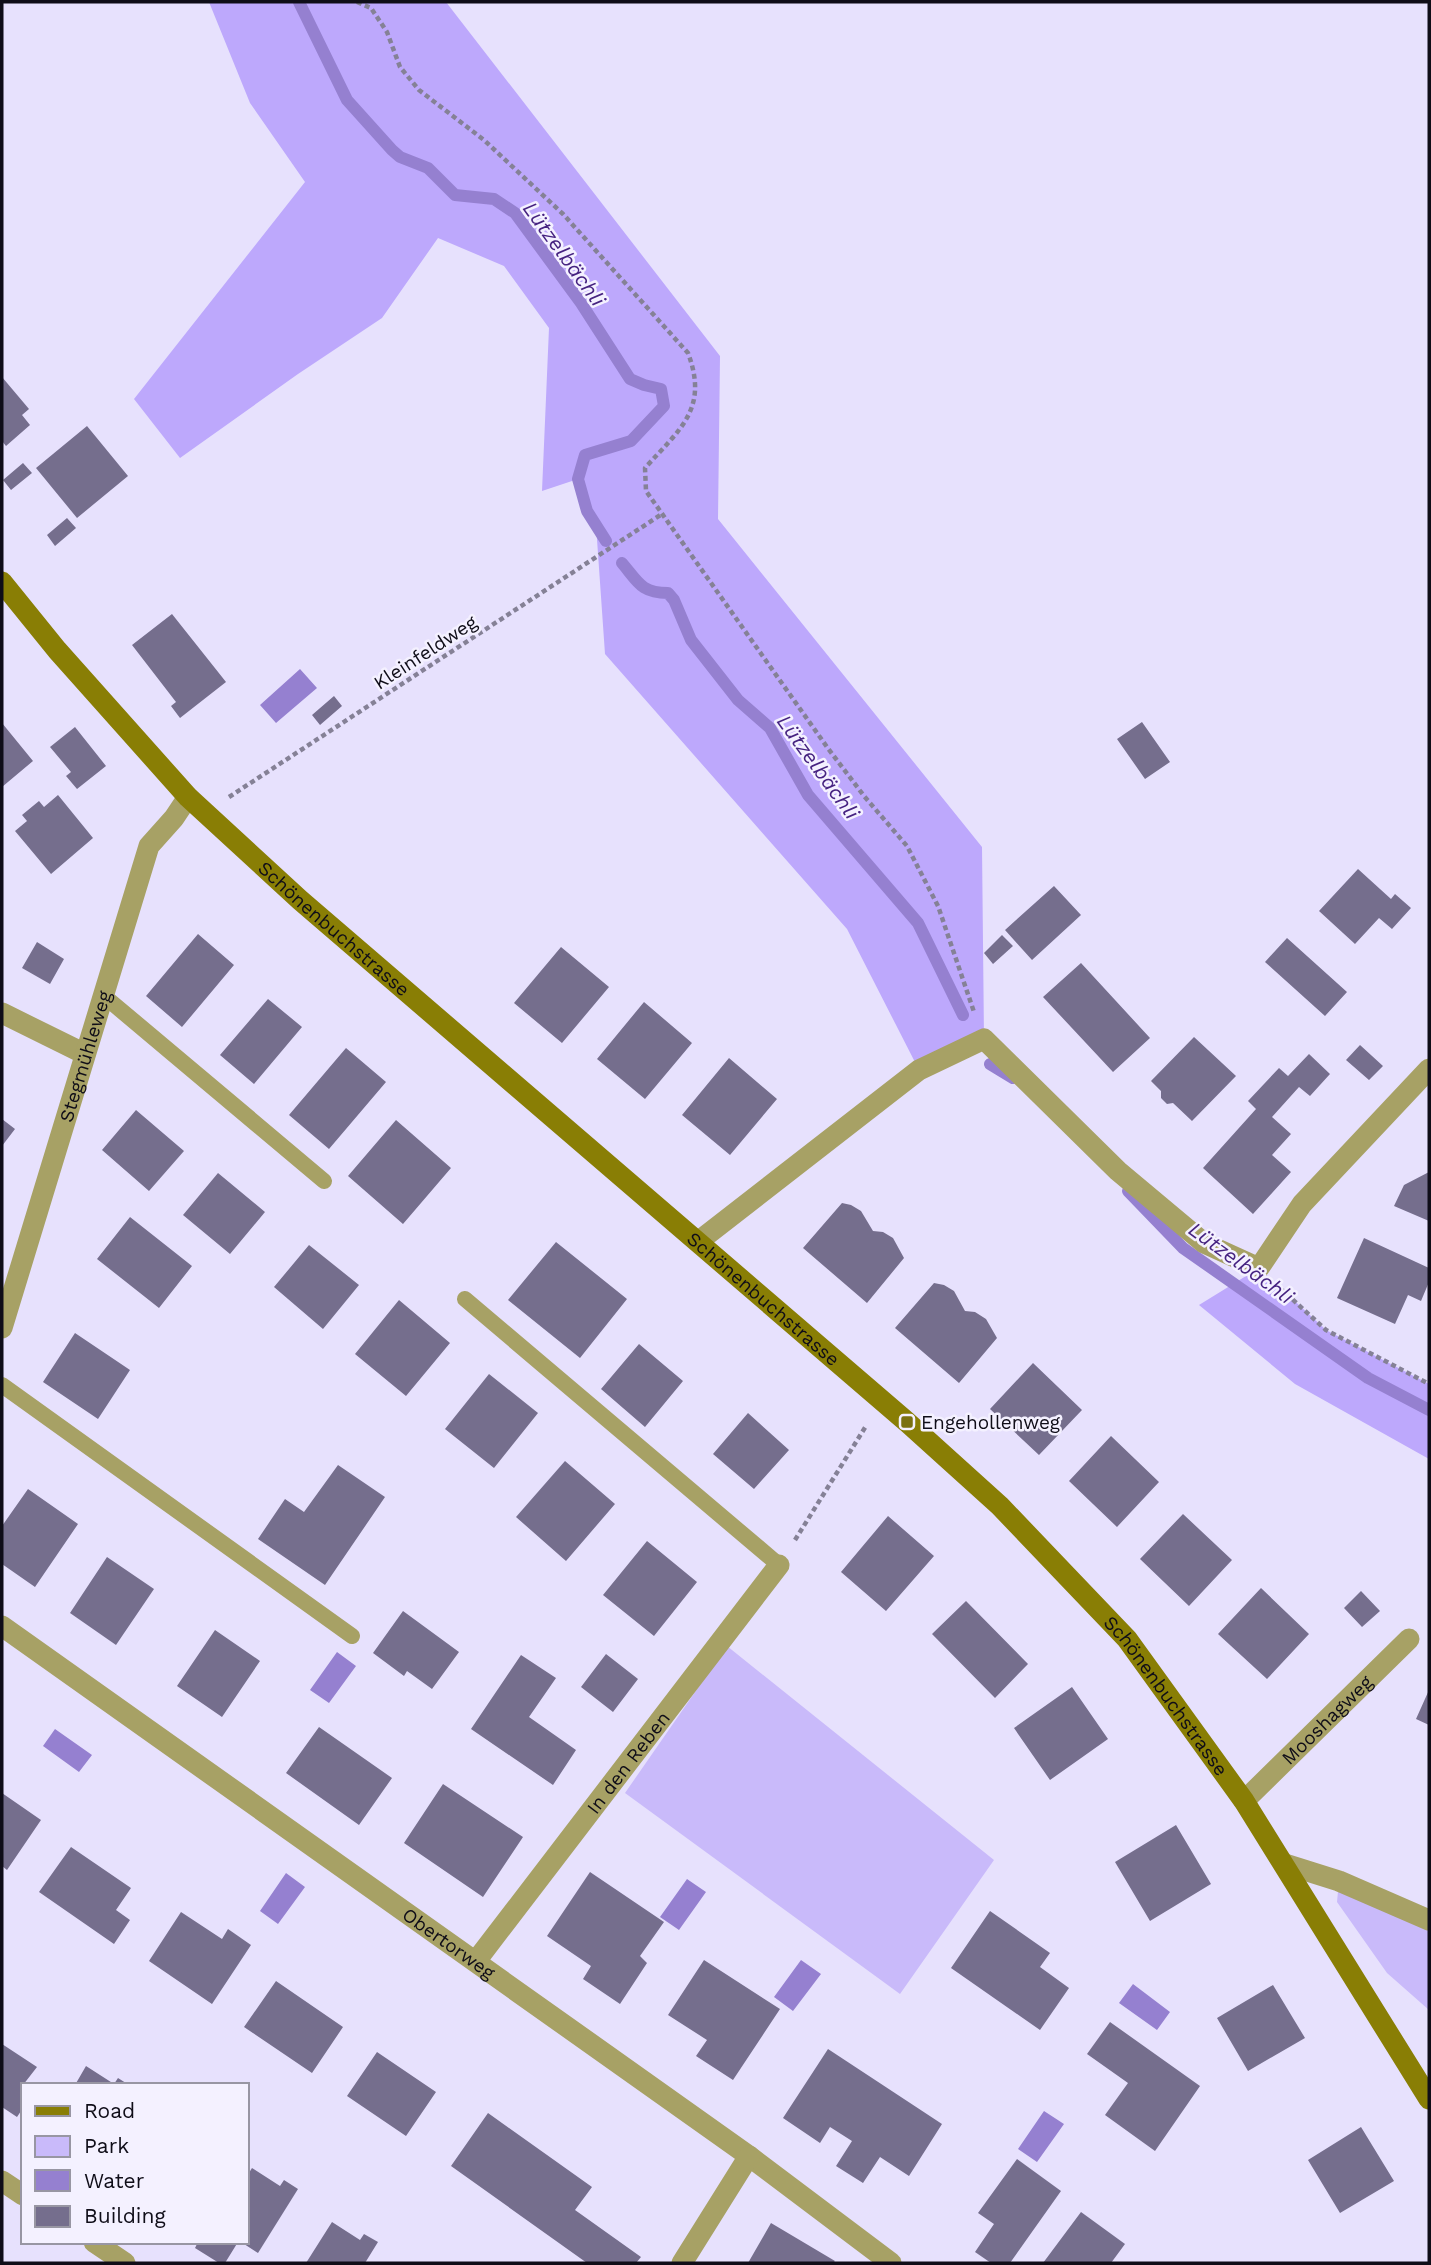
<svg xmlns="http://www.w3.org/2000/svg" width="1431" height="2265" font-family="'Work Sans',sans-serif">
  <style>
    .green { fill: #c9bafa }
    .forest { fill: #bda8fc }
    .water { fill: #9580d0 }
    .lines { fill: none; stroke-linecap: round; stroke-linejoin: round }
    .stream { stroke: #9580d0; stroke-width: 12 }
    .building { fill: #756e8d }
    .path { stroke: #858196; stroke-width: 4.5; stroke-dasharray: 5 3.5; stroke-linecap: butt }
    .lane { stroke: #a7a165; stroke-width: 16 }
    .street { stroke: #a7a165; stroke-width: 21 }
    .secondary { stroke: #897e05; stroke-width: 21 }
    .poi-dot { fill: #7a7111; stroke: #f4f1ff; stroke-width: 2.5 }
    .labels { text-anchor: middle; stroke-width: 5; stroke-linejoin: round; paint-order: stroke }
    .street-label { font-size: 19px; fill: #0f0d18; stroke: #f4f1ff }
    .poi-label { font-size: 19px; fill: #0f0d18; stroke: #f4f1ff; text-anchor: start }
    .water-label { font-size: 21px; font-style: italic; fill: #462381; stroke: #f4f1ff }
  </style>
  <rect width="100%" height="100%" fill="#e7e1fd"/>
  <path class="green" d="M 727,1646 L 994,1860 L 900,1994 L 625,1793 Z
    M 1339,1881 L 1429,1920 L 1429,2010 L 1387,1973 L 1337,1902 Z"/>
  <path class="forest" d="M 209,2 L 446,2 L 720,356 L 718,519 L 982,847 L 984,1039 L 919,1070 L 847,929 L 605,654 L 596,525 L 578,479 L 542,491 L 549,328 L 504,266 L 438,238 L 382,318 L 298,374 L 180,458 L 134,399 L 305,182 L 250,103 Z
    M 1259,1268 L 1326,1330 L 1429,1384 L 1429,1459 L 1295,1384 L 1199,1305 Z"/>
  <path class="water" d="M 300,669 L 317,688 L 276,723 L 260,705 Z
    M 337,1652 L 356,1666 L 329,1703 L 310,1690 Z
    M 55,1729 L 92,1755 L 79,1772 L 43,1746 Z
    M 286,1873 L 305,1887 L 278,1924 L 260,1911 Z
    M 687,1879 L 706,1892 L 679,1930 L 660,1917 Z
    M 801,1960 L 821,1974 L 793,2011 L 774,1997 Z
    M 1133,1984 L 1170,2012 L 1157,2030 L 1119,2003 Z
    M 1044,2111 L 1064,2124 L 1037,2162 L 1018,2149 Z"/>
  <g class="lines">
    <path class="stream" d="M 299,2 L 347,100 L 392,150 L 400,157 L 428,168 L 455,195 L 494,199 L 515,213 L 581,303 L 630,379 L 644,385 L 661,389 L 664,406 L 631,441 L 585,455 L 578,479 L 587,511 L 606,541
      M 622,563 C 638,582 641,593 668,593 L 674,600 L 691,640 L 738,700 L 770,728 L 808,795 L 918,923 L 963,1015
      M 990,1064 L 1013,1078
      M 1128,1191 L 1183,1248 L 1368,1378 L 1429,1410"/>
  </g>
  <path class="building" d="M 2,377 L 29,409 L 22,415 L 30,425 L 6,446 L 2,441 Z
    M 87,426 L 128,476 L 77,518 L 36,468 Z
    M 23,463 L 32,473 L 11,490 L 3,480 Z
    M 67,518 L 76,528 L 55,546 L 47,535 Z
    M 172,614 L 226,682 L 180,718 L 171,706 L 176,702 L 132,645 Z
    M 334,696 L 342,706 L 320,725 L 312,715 Z
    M 1142,722 L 1170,762 L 1145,779 L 1117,739 Z
    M 2,723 L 33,761 L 2,787 Z
    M 75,727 L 106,766 L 77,789 L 66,776 L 71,772 L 50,747 Z
    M 58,795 L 93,838 L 51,874 L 15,831 L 27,821 L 22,815 L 39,801 L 44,807 Z
    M 1358,869 L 1391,899 L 1395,894 L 1411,908 L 1392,929 L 1379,918 L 1355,944 L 1319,911 Z
    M 1054,886 L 1081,915 L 1032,960 L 1005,930 Z
    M 198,934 L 234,965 L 182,1027 L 146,996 Z
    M 1002,935 L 1013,946 L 993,964 L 984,953 Z
    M 1287,938 L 1347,992 L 1325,1016 L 1265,962 Z
    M 37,942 L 64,959 L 50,984 L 22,968 Z
    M 561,947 L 609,987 L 562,1043 L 514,1003 Z
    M 1081,963 L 1150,1038 L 1113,1072 L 1043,997 Z
    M 268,999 L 302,1027 L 254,1084 L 220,1055 Z
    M 644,1002 L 692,1043 L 645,1099 L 597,1059 Z
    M 1194,1037 L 1236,1076 L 1192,1121 L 1173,1103 L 1167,1104 L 1161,1098 L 1161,1091 L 1151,1081 Z
    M 1360,1045 L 1383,1066 L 1369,1080 L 1346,1060 Z
    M 346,1048 L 386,1082 L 329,1149 L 289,1115 Z
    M 1309,1054 L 1330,1074 L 1310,1096 L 1299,1087 L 1272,1117 L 1291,1134 L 1272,1155 L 1291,1172 L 1253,1214 L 1203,1168 L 1256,1109 L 1248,1101 L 1279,1068 L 1288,1076 Z
    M 729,1058 L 777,1099 L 730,1155 L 682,1115 Z
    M 136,1110 L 184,1151 L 149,1191 L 102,1150 Z
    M 2,1119 L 15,1129 L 2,1146 Z
    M 396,1120 L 451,1168 L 403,1224 L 348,1176 Z
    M 1429,1172 L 1429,1221 L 1394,1206 L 1404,1185 Z
    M 218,1173 L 265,1212 L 230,1254 L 183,1215 Z
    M 842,1203 L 851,1205 L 861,1211 L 873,1231 L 883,1232 L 893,1238 L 904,1258 L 867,1303 L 803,1248 Z
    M 130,1217 L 192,1266 L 159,1308 L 97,1259 Z
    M 1364,1238 L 1429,1268 L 1429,1282 L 1421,1301 L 1408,1295 L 1395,1324 L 1337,1298 Z
    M 556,1242 L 627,1299 L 580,1358 L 508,1300 Z
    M 309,1245 L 359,1285 L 323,1329 L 274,1287 Z
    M 934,1283 L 944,1285 L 954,1291 L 965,1311 L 975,1312 L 986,1319 L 997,1338 L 959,1383 L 895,1328 Z
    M 399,1300 L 450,1343 L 406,1396 L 355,1354 Z
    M 75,1333 L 130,1370 L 98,1419 L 43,1382 Z
    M 639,1344 L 683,1381 L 645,1427 L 601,1389 Z
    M 1033,1363 L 1082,1410 L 1039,1455 L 990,1409 Z
    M 489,1374 L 538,1413 L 494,1468 L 445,1429 Z
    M 748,1413 L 789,1450 L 754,1489 L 713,1454 Z
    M 1111,1436 L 1159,1482 L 1117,1527 L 1069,1481 Z
    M 565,1461 L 615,1504 L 566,1561 L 516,1517 Z
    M 338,1465 L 385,1497 L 325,1585 L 258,1539 L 285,1499 L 304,1512 Z
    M 28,1489 L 78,1524 L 35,1587 L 2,1564 L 2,1526 Z
    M 1183,1514 L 1232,1560 L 1189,1606 L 1140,1559 Z
    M 888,1516 L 934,1556 L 886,1611 L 841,1572 Z
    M 647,1541 L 697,1582 L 654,1636 L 603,1595 Z
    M 107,1557 L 154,1589 L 116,1645 L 70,1613 Z
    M 1261,1588 L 1309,1634 L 1267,1679 L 1218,1634 Z
    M 1361,1591 L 1380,1611 L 1362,1627 L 1344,1608 Z
    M 966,1601 L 1028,1664 L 995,1698 L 932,1634 Z
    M 403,1611 L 459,1652 L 432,1689 L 407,1671 L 404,1676 L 373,1653 Z
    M 215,1630 L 260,1661 L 222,1717 L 177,1686 Z
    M 606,1654 L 638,1679 L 613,1712 L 581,1687 Z
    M 521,1655 L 556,1678 L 529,1717 L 576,1750 L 553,1785 L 471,1729 Z
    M 1072,1687 L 1108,1739 L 1050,1780 L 1014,1728 Z
    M 1429,1690 L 1429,1725 L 1416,1719 Z
    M 319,1727 L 392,1778 L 359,1825 L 286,1773 Z
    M 443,1784 L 523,1837 L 483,1897 L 404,1843 Z
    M 2,1793 L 41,1820 L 7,1870 L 2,1866 Z
    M 1176,1825 L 1211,1884 L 1150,1921 L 1115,1862 Z
    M 71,1847 L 131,1888 L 116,1910 L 130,1920 L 114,1944 L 39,1892 Z
    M 590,1872 L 664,1922 L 640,1956 L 647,1963 L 620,2004 L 583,1979 L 591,1966 L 547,1936 Z
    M 990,1911 L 1050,1953 L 1040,1967 L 1069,1988 L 1040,2030 L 951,1968 Z
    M 181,1912 L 222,1939 L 228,1929 L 251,1945 L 212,2004 L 149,1961 Z
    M 704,1960 L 780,2009 L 733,2080 L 696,2056 L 707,2040 L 668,2015 Z
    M 276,1981 L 343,2027 L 312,2073 L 244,2027 Z
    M 1273,1985 L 1305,2038 L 1248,2071 L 1217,2018 Z
    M 1110,2022 L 1200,2086 L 1155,2151 L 1105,2115 L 1128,2083 L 1087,2054 Z
    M 2,2044 L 37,2067 L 23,2085 L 21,2091 L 23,2093 L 23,2108 L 17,2117 L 2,2107 Z
    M 828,2049 L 942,2124 L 909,2176 L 880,2157 L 863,2183 L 836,2166 L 852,2141 L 830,2127 L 820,2143 L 783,2118 Z
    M 377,2052 L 436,2092 L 406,2136 L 347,2096 Z
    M 86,2066 L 114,2084 L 118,2078 L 129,2085 L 75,2085 Z
    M 488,2113 L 592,2187 L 575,2210 L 641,2257 L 636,2263 L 587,2263 L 451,2166 Z
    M 1361,2127 L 1394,2181 L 1340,2213 L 1308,2160 Z
    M 1017,2159 L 1061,2191 L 1010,2263 L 991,2263 L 975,2252 L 994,2224 L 978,2213 Z
    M 252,2168 L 280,2186 L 284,2180 L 298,2189 L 258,2253 L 241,2242 L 247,2242 L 247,2176 Z
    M 1081,2212 L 1125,2244 L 1111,2263 L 1043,2263 Z
    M 332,2222 L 360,2240 L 364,2234 L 378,2242 L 365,2263 L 306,2263 Z
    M 771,2223 L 835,2261 L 833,2263 L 748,2263 Z
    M 198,2242 L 238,2242 L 225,2263 L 219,2263 L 195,2248 Z"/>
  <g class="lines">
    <path class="path" d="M 357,2 L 371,8 L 387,32 L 400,67 L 419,90 L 484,140 L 563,214 L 688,353 C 709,409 680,429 645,468 L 646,491 L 827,747 L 864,796 L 907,846 L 938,906 L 974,1012
      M 229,797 L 662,514
      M 1280,1288 L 1326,1330 L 1429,1384
      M 795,1540 L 866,1426"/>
    <path class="lane" d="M 104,996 L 324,1181
      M 465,1299 L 779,1565
      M 2,1385 L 352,1636"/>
    <g class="street">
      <path d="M 2,1013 L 85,1054"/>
      <path d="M 699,1241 L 919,1070 L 984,1039 L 1118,1171 L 1204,1243 L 1259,1268 L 1302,1204 L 1429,1069"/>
      <path id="s1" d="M 2,1328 L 149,846 L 174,818 L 188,797"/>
      <path id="s2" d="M 2,1626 L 749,2156 L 891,2263"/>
      <path id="s3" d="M 1244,1801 L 1409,1639"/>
      <path d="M 1285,1864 L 1339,1881 L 1429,1920"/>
      <path id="s4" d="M 476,1961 L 779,1565"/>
      <path d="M 2,2181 L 23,2195"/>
      <path d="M 94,2242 L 125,2263"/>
      <path d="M 682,2263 L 749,2156"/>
    </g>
    <path class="secondary" id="s5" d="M 2,582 L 57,650 L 188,797 L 300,900 L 907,1422 L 1000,1506 L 1127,1639 L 1244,1801 L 1429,2099"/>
  </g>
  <rect class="poi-dot" x="900" y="1415" width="14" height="14" rx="3.5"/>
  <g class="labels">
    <g class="street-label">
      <text transform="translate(425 652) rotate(-33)" y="7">Kleinfeldweg</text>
      <text dy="7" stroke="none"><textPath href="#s5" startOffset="481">Schönenbuchstrasse</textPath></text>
      <text dy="7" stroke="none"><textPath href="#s1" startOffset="284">Stegmühleweg</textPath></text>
      <text dy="7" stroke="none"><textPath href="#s5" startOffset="1048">Schönenbuchstrasse</textPath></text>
      <text dy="7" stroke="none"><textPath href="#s5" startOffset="1615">Schönenbuchstrasse</textPath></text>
      <text dy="7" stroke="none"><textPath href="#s3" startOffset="116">Mooshagweg</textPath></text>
      <text dy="7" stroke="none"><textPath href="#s4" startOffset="250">In den Reben</textPath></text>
      <text dy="7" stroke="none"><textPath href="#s2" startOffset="548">Obertorweg</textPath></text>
    </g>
    <g class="poi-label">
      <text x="921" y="1429">Engehollenweg</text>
    </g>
    <g class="water-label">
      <text transform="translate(564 254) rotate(54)" y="7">Lützelbächli</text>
      <text transform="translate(818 767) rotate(54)" y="7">Lützelbächli</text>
      <text transform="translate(1241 1263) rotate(36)" y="7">Lützelbächli</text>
    </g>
  </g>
  <rect width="1431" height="2265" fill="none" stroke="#0f0d18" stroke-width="7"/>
  <rect x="21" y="2083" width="228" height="161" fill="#f4f1ff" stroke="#9896a3" stroke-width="2"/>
  <rect x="35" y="2106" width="35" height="10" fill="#897e05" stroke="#9896a3" stroke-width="2"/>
  <text x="84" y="2118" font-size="21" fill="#0f0d18">Road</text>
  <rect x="35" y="2136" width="35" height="21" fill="#c9bafa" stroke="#9896a3" stroke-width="2"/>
  <text x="84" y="2153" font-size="21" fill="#0f0d18">Park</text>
  <rect x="35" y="2170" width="35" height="21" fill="#9580d0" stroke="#9896a3" stroke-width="2"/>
  <text x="84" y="2188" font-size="21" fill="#0f0d18">Water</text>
  <rect x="35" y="2206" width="35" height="21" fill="#756e8d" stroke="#9896a3" stroke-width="2"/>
  <text x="84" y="2223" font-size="21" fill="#0f0d18">Building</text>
</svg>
